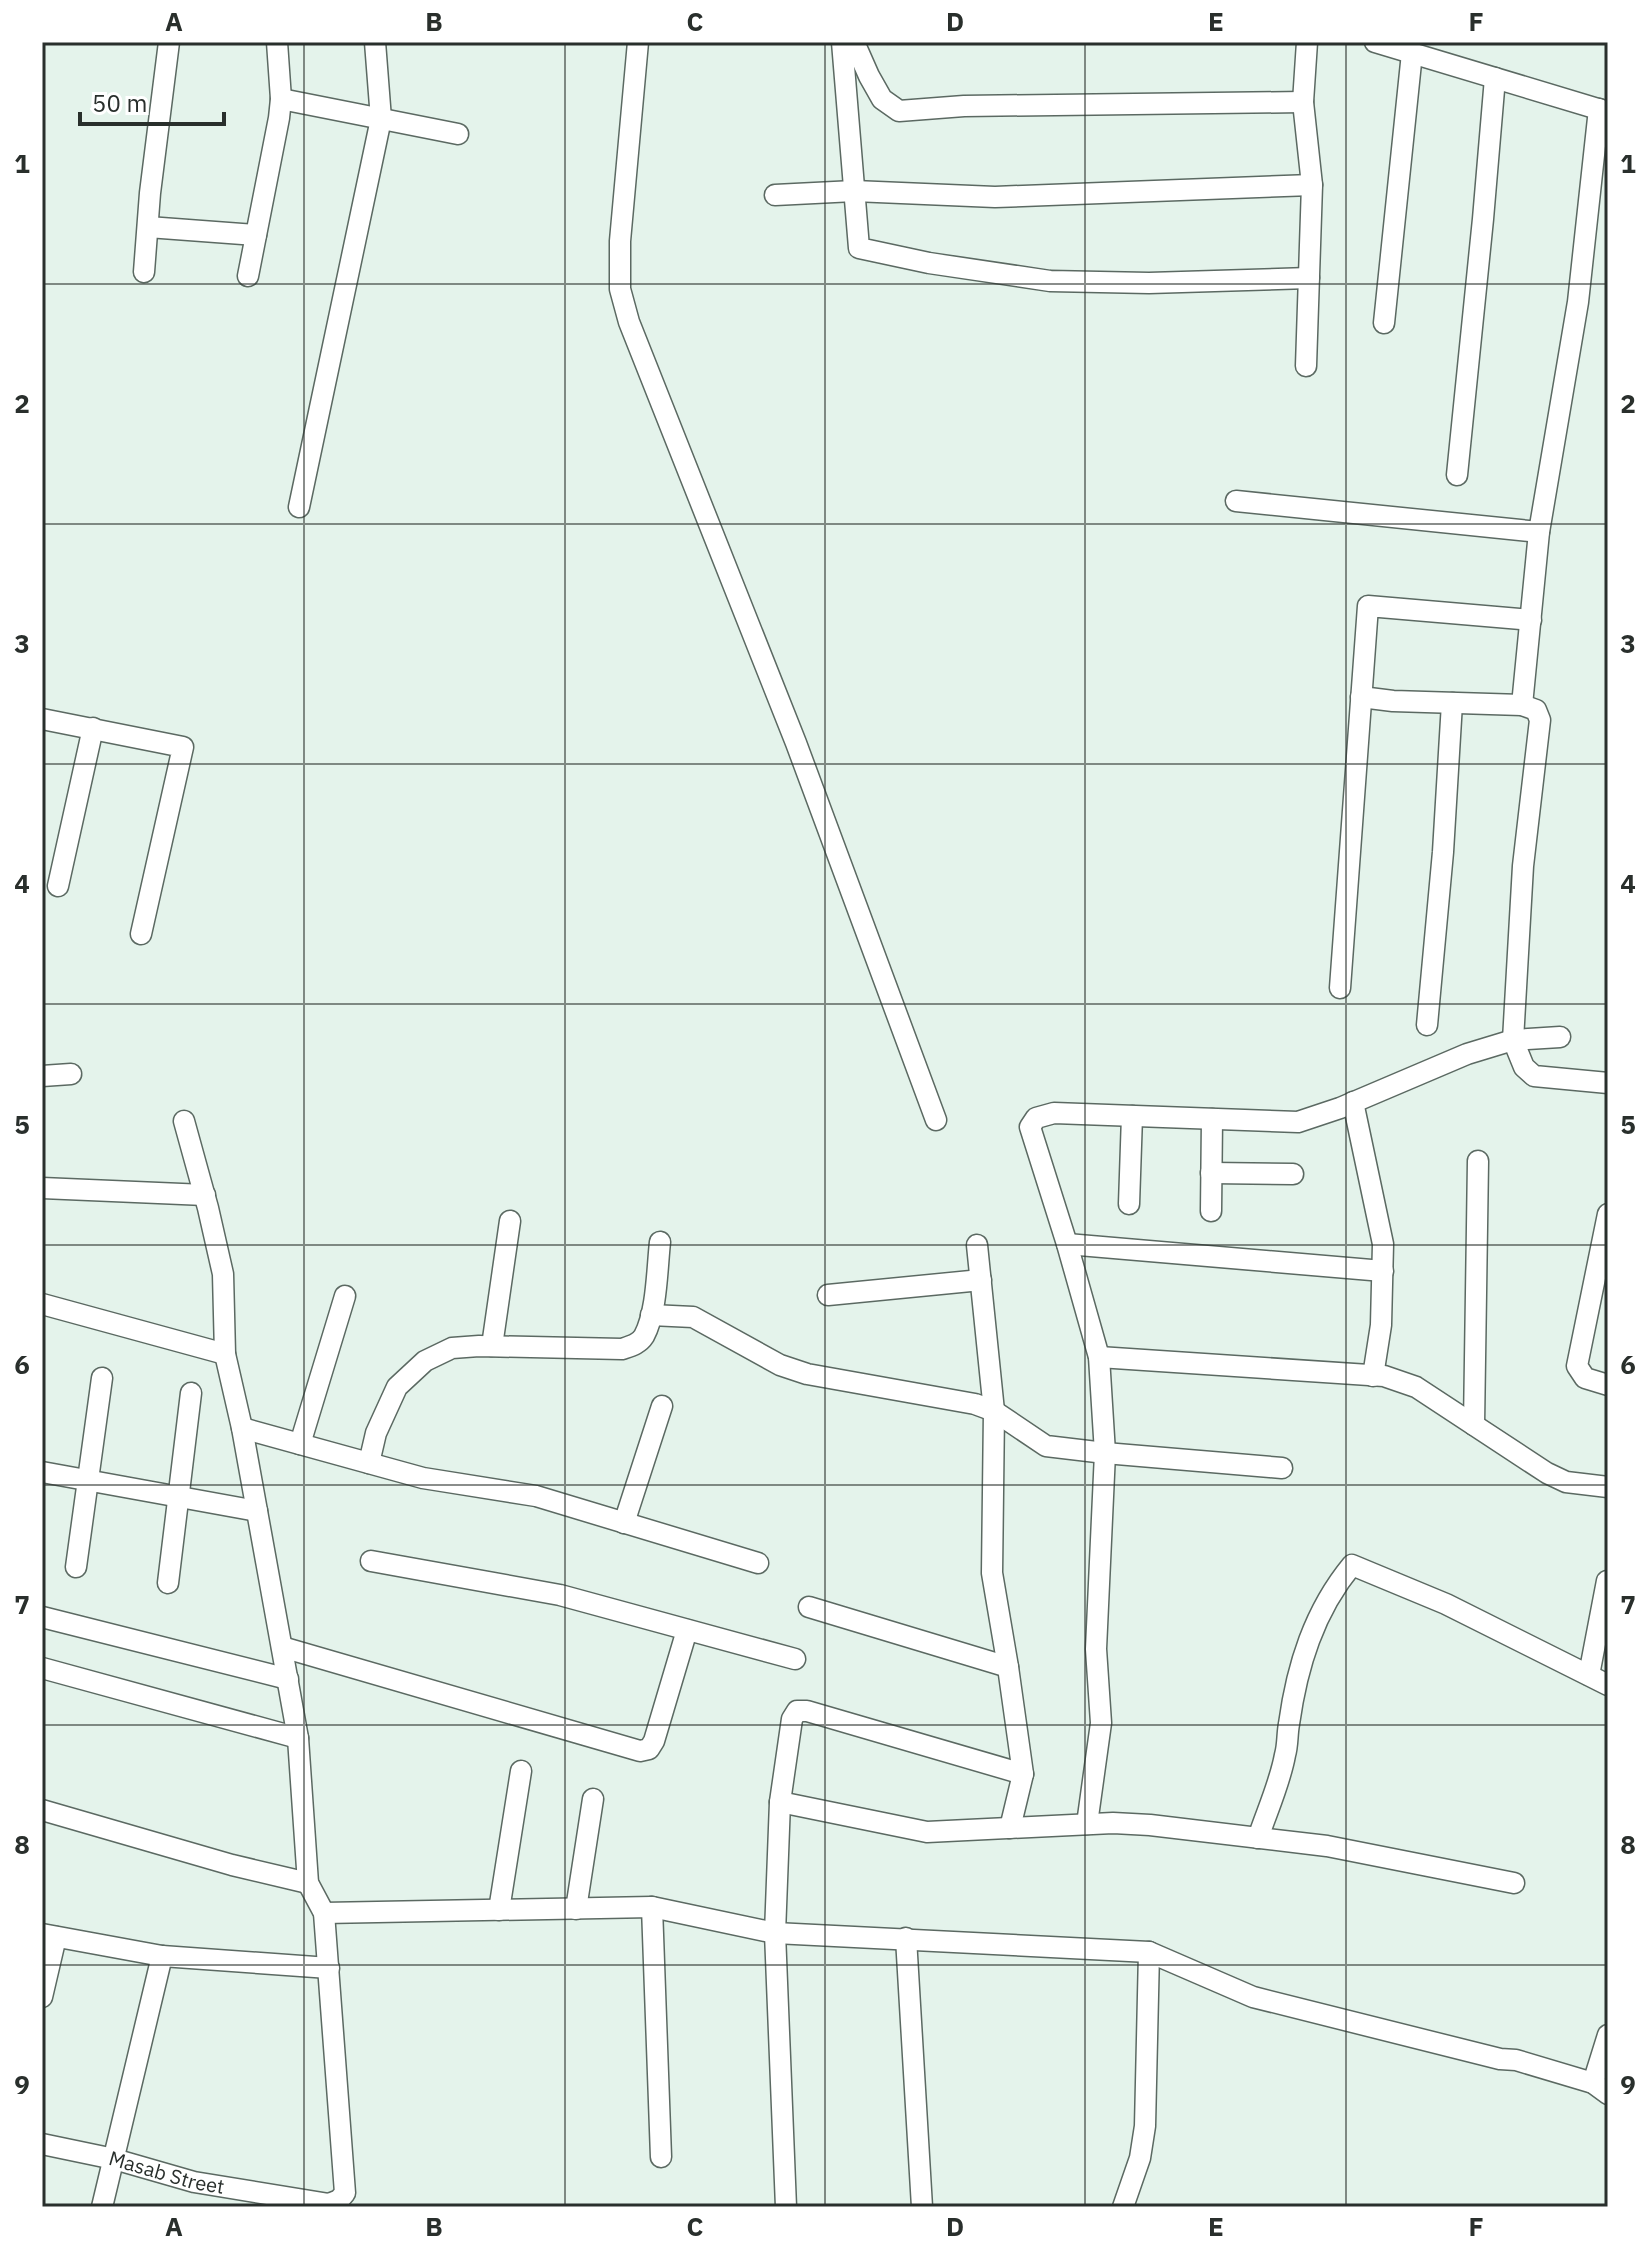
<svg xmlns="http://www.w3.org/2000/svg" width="1650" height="2249" font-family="'IBM Plex Sans',sans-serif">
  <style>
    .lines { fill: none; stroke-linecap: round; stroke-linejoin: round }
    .minor-casing { stroke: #5b6962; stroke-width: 23 }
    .minor { stroke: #fff; stroke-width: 20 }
    .grid { fill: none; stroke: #292f2c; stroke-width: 2; stroke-opacity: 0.55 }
    .labels { text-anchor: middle; stroke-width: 8; stroke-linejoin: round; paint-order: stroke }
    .street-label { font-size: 20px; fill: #292f2c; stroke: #fff }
    .neatline { fill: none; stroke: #292f2c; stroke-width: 3 }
    .grid-label { font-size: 26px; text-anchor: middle; font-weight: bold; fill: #292f2c }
  </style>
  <rect width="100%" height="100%" fill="#e4f3eb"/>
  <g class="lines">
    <defs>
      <g id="minor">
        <path d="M 638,42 L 620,241 L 620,289 L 629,322 L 796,743 L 936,1120"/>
        <path d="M 842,42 L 859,248 L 929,263 L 1050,281 L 1149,283 L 1309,278"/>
        <path d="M 854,42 L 869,76 L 882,99 L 899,111 L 964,106 L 1303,102"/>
        <path d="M 1375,42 L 1608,112"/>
        <path d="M 281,99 L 458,134"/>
        <path d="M 775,195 L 854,191 L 995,197 L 1312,185"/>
        <path d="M 148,227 L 256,235"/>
        <path d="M 144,272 L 150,193 L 169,42"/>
        <path d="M 248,276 L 279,118 L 281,99 L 277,42"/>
        <path d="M 1384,323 L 1412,53"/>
        <path d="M 1306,366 L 1312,185 L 1303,102 L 1307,42"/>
        <path d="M 1457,475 L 1483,219 L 1495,78"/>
        <path d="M 1236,501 L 1539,532"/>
        <path d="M 299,507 L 381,119 L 375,42"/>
        <path d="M 1361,697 L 1393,701 L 1522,705 L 1536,710 L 1540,720 L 1523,866 L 1513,1040 L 1524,1067 L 1534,1076 L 1608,1083"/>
        <path d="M 1522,705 L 1539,532 L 1578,302 L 1599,109"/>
        <path d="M 42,719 L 183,747 L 141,934"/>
        <path d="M 58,886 L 93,728"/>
        <path d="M 1340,988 L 1368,606 L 1531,620"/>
        <path d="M 1427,1025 L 1443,852 L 1452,703"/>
        <path d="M 42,1076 L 71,1074"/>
        <path d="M 1353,1102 L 1383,1244 L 1381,1325 L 1373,1376"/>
        <path d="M 1211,1173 L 1293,1174"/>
        <path d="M 42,1188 L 205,1195"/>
        <path d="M 1129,1204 L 1132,1116"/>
        <path d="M 1211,1211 L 1212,1119"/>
        <path d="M 1608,1214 L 1577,1366 L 1585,1378 L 1608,1385"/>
        <path d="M 1067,1244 L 1383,1271"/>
        <path d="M 977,1245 L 994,1411 L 992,1573 L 1008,1667 L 1023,1774 L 1010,1828"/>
        <path d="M 828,1295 L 981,1280"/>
        <path d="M 42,1304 L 225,1354"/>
        <path d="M 651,1315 L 693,1317 L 780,1365 L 807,1374 L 975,1404 L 994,1411 L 1046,1446 L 1105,1453 L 1282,1468"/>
        <path d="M 492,1346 L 510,1221"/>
        <path d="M 1099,1357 L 1384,1376 L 1416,1387 L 1547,1473 L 1566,1482 L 1608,1487"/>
        <path d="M 1474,1425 L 1478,1161"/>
        <path d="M 242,1428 L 423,1478 L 536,1496 L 758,1563"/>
        <path d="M 300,1444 L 345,1296"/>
        <path d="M 369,1463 L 376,1433 L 397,1387 L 425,1361 L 452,1348 L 479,1346 L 622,1349 C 631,1346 639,1344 644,1336 C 657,1312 657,1269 660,1242"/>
        <path d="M 42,1472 L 257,1511"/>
        <path d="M 624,1523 L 662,1406"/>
        <path d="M 371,1561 L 560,1595 L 795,1659"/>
        <path d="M 76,1567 L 102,1378"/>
        <path d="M 168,1583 L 191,1393"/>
        <path d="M 809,1607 L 1008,1667"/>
        <path d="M 42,1617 L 288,1679"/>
        <path d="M 282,1647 L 640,1751 L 649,1749 L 654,1741 L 687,1630"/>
        <path d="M 42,1668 L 298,1738"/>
        <path d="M 1589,1675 L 1607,1581"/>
        <path d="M 780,1802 L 927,1832 L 1113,1823 L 1150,1825 L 1327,1846 L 1514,1883"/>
        <path d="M 42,1810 L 232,1865 L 308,1883"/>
        <path d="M 1087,1824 L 1101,1723 L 1096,1649 L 1105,1453 L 1099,1357 L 1067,1244 L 1030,1127 L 1036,1118 L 1054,1113 L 1298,1122 L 1340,1108 L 1467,1054 L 1513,1040 L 1560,1037"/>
        <path d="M 1258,1838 C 1267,1811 1280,1783 1285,1755 C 1288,1745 1287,1734 1289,1724 C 1297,1666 1314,1611 1352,1565 L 1446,1604 L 1608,1685"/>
        <path d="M 652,1907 L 661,2157"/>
        <path d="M 576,1909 L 593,1799"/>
        <path d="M 499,1910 L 521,1771"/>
        <path d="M 324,1913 L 652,1907 L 775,1933 L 1149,1952 L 1253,1997 L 1500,2059 L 1516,2060 L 1593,2083 L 1608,2094"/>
        <path d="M 42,1934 L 162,1956 L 329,1968"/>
        <path d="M 906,1938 L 922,2207"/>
        <path d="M 42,1997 L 56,1937"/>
        <path d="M 1593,2083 L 1608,2035"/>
        <path id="s1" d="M 42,2144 L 114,2159 L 194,2182 L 329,2204 L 339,2200 L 345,2193 L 324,1913 L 308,1883 L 298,1738 L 242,1428 L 225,1354 L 223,1274 L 208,1208 L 184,1121"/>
        <path d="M 102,2207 L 162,1956"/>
        <path d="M 786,2207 L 775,1933 L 780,1802 L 792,1719 L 797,1711 L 807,1711 L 1023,1774"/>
        <path d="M 1123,2207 L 1140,2158 L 1145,2126 L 1149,1952"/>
      </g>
    </defs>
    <use href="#minor" class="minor-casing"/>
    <use href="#minor" class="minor"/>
  </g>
  <path class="grid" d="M 304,42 L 304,2207M 565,42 L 565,2207M 825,42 L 825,2207M 1085,42 L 1085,2207M 1346,42 L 1346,2207M 42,284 L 1608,284M 42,524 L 1608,524M 42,764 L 1608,764M 42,1004 L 1608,1004M 42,1245 L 1608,1245M 42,1485 L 1608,1485M 42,1725 L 1608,1725M 42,1965 L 1608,1965"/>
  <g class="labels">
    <g class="street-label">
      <text dy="7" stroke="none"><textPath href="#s1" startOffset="128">Masab Street</textPath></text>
    </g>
  </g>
  <rect width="1650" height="2249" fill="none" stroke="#ffffff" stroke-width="88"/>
  <path d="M80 112v12h144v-12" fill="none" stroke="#292f2c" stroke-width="4"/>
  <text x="92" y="112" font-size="24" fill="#292f2c" stroke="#ffffff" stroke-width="6" paint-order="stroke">50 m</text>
  <rect x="44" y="44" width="1562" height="2161" class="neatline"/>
  <g class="grid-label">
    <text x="174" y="31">A</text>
    <text x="434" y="31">B</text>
    <text x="695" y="31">C</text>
    <text x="955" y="31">D</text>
    <text x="1216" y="31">E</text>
    <text x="1476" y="31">F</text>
    <text x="22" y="173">1</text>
    <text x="1628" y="173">1</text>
    <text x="22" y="413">2</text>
    <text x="1628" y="413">2</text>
    <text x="22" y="653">3</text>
    <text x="1628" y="653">3</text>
    <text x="22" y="893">4</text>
    <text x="1628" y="893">4</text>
    <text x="22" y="1134">5</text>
    <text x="1628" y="1134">5</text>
    <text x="22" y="1374">6</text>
    <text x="1628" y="1374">6</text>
    <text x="22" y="1614">7</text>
    <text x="1628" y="1614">7</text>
    <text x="22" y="1854">8</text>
    <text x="1628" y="1854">8</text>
    <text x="22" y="2094">9</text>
    <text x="1628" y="2094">9</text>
    <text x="174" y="2236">A</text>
    <text x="434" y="2236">B</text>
    <text x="695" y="2236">C</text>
    <text x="955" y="2236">D</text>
    <text x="1216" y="2236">E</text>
    <text x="1476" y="2236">F</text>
  </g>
</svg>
